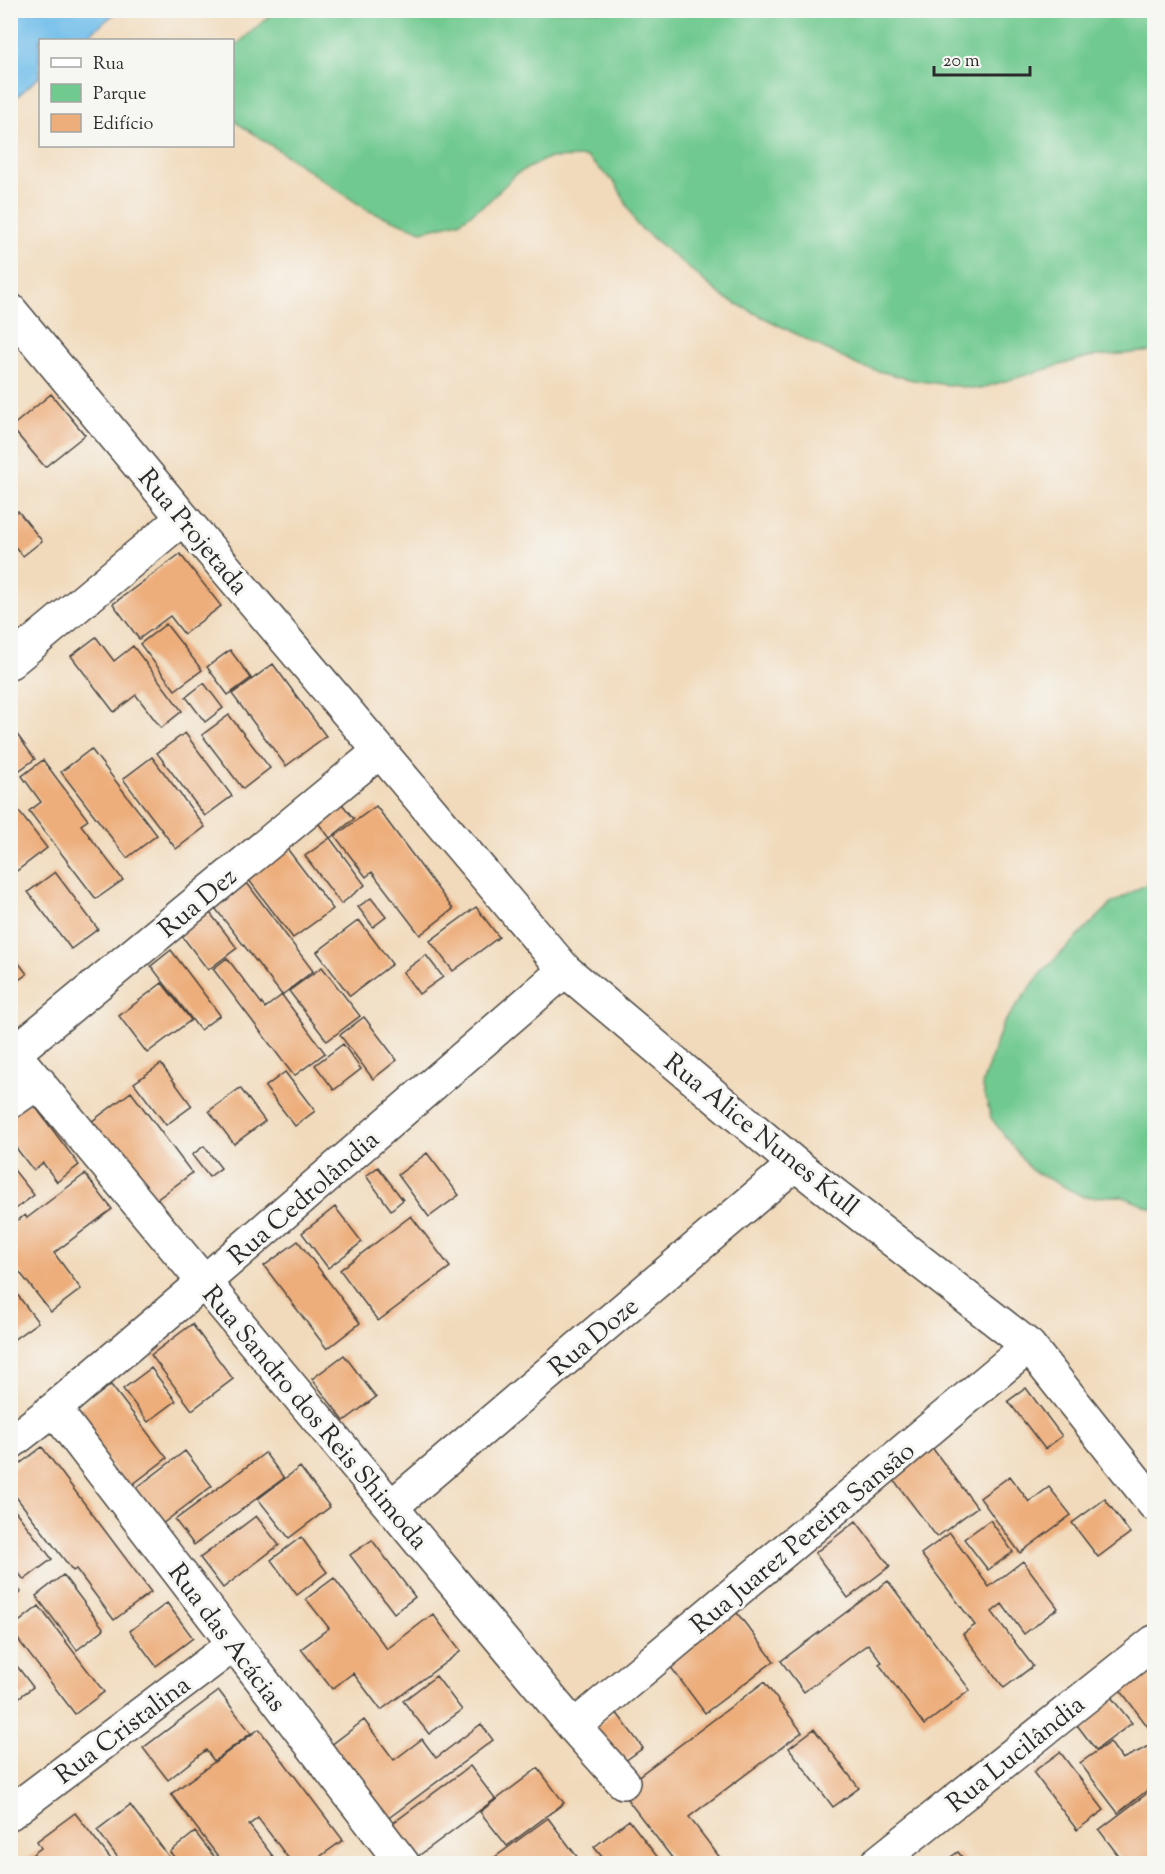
<svg xmlns="http://www.w3.org/2000/svg" width="1165" height="1874" font-family="'Sorts Mill Goudy',serif">
  <style>
    .green { fill: #70c98f; stroke: #4e7a5d; stroke-width: 1.5 }
    .water { fill: #70bdea; stroke: #4e748a; stroke-width: 1.5 }
    .building { fill: #edae7c }
    .lines { fill: none; stroke-linecap: round; stroke-linejoin: round }
    .minor-casing { stroke: #494541; stroke-width: 36 }
    .minor { stroke: #fff; stroke-width: 33 }
    .labels { text-anchor: middle; stroke-width: 6; stroke-linejoin: round; paint-order: stroke }
    .street-label { font-size: 26px; fill: #2b2b2b; stroke: #f6f6f2 }
  </style>
  <rect width="100%" height="100%" fill="#f6f6f2"/>
  <filter id="ink" filterUnits="userSpaceOnUse"><feTurbulence type="fractalNoise" baseFrequency=".0167" numOctaves="2"/><feDisplacementMap in="SourceGraphic" scale="12" xChannelSelector="R" yChannelSelector="G"/><feConvolveMatrix kernelMatrix="1 2 1 2 8 2 1 2 1" color-interpolation-filters="sRGB"/></filter>
  <filter id="wash" filterUnits="userSpaceOnUse"><feTurbulence type="fractalNoise" baseFrequency=".008" numOctaves="4" result="noise"/><feDisplacementMap in="SourceGraphic" scale="24" xChannelSelector="R" yChannelSelector="G"/><feGaussianBlur stdDeviation="1.35" result="paint"/><feColorMatrix in="noise" values="0 0 0 0 0 0 0 0 0 0 0 0 0 0 0 0 0 1.4 0 .05"/><feComposite in="paint" operator="in"/></filter>
  <g filter="url(#wash)">
    <rect width="100%" height="100%" fill="#f1dabb"/>
    <path class="green" d="M 275,11 L 1154,11 L 1154,351 L 1088,357 L 978,389 L 913,380 L 859,366 L 725,298 L 637,225 L 616,184 L 587,157 L 548,158 L 516,174 L 488,202 L 459,222 L 422,231 L 369,211 L 233,120 L 233,48 Z
      M 1154,880 L 1154,1210 L 1122,1196 L 1084,1197 L 1031,1170 L 991,1118 L 982,1084 L 1003,1024 L 1041,973 L 1112,903 Z"/>
    <path class="water" d="M 11,10 L 118,10 L 118,11 L 82,40 L 40,40 L 40,76 L 11,102 Z"/>
    <g id="blocks">
      <path class="building" d="M 51,394 L 85,435 L 45,467 L 11,427 Z
        M 18,511 L 42,541 L 23,556 L 10,541 L 10,517 Z
        M 180,554 L 221,606 L 184,634 L 170,616 L 139,639 L 113,604 Z
        M 166,624 L 202,670 L 175,690 L 140,644 Z
        M 96,637 L 114,661 L 133,646 L 182,711 L 161,728 L 136,695 L 114,712 L 71,656 Z
        M 230,650 L 251,678 L 228,695 L 207,667 Z
        M 273,664 L 326,736 L 286,766 L 232,694 Z
        M 204,683 L 223,708 L 205,722 L 186,697 Z
        M 229,715 L 270,768 L 243,789 L 202,735 Z
        M 13,729 L 35,759 L 10,777 L 10,731 Z
        M 185,733 L 232,796 L 205,816 L 157,753 Z
        M 91,749 L 157,835 L 127,858 L 61,772 Z
        M 152,757 L 205,827 L 176,849 L 123,779 Z
        M 43,760 L 88,820 L 81,825 L 123,880 L 96,899 L 29,811 L 41,802 L 22,776 Z
        M 338,799 L 354,819 L 330,838 L 314,818 Z
        M 10,800 L 47,848 L 10,876 Z
        M 376,806 L 453,909 L 420,935 L 372,872 L 366,877 L 335,836 Z
        M 279,838 L 333,909 L 293,938 L 239,867 Z
        M 330,838 L 365,885 L 341,904 L 305,856 Z
        M 55,872 L 98,929 L 71,949 L 28,892 Z
        M 247,883 L 313,971 L 282,995 L 215,908 Z
        M 371,898 L 386,917 L 373,927 L 358,907 Z
        M 204,905 L 237,948 L 208,970 L 175,927 Z
        M 476,907 L 499,937 L 453,971 L 430,941 Z
        M 359,920 L 392,964 L 350,996 L 317,952 Z
        M 171,950 L 220,1015 L 200,1030 L 151,966 Z
        M 10,951 L 27,974 L 10,986 Z
        M 426,955 L 443,977 L 419,994 L 403,972 Z
        M 227,958 L 265,1008 L 282,995 L 325,1053 L 294,1076 L 213,969 Z
        M 322,967 L 360,1016 L 327,1041 L 289,991 Z
        M 162,983 L 191,1020 L 147,1053 L 119,1016 Z
        M 364,1017 L 397,1060 L 373,1079 L 340,1035 Z
        M 343,1044 L 361,1069 L 334,1090 L 315,1065 Z
        M 161,1064 L 192,1106 L 166,1125 L 134,1083 Z
        M 285,1072 L 315,1111 L 295,1126 L 265,1087 Z
        M 240,1088 L 265,1121 L 234,1144 L 209,1111 Z
        M 131,1092 L 192,1173 L 148,1206 L 87,1125 Z
        M 31,1101 L 79,1165 L 57,1182 L 43,1163 L 33,1170 L 10,1140 L 10,1116 Z
        M 204,1146 L 221,1168 L 209,1177 L 192,1155 Z
        M 427,1153 L 459,1195 L 429,1217 L 398,1175 Z
        M 10,1165 L 34,1195 L 10,1213 Z
        M 378,1167 L 403,1200 L 391,1210 L 366,1176 Z
        M 85,1174 L 112,1209 L 54,1253 L 81,1289 L 51,1312 L 10,1260 L 10,1226 L 25,1215 L 27,1218 Z
        M 335,1207 L 362,1242 L 328,1268 L 302,1233 Z
        M 411,1216 L 450,1267 L 378,1321 L 340,1270 Z
        M 298,1241 L 360,1323 L 327,1349 L 264,1266 Z
        M 10,1285 L 38,1322 L 10,1342 Z
        M 192,1324 L 233,1379 L 192,1410 L 151,1355 Z
        M 344,1355 L 376,1397 L 344,1421 L 312,1379 Z
        M 151,1368 L 176,1401 L 148,1422 L 123,1389 Z
        M 111,1385 L 167,1458 L 128,1488 L 72,1414 Z
        M 1026,1388 L 1062,1436 L 1045,1449 L 1008,1401 Z
        M 927,1441 L 977,1507 L 937,1537 L 887,1471 Z
        M 42,1447 L 151,1592 L 114,1620 L 76,1569 L 73,1571 L 10,1489 L 10,1471 Z
        M 185,1451 L 212,1486 L 162,1524 L 135,1489 Z
        M 265,1453 L 284,1478 L 194,1545 L 175,1520 Z
        M 300,1467 L 330,1507 L 289,1538 L 258,1499 Z
        M 1010,1476 L 1029,1502 L 1049,1487 L 1071,1515 L 1020,1553 L 980,1498 Z
        M 1105,1499 L 1130,1533 L 1098,1557 L 1072,1523 Z
        M 10,1504 L 52,1559 L 24,1580 L 10,1562 Z
        M 256,1516 L 279,1545 L 223,1588 L 200,1558 Z
        M 990,1520 L 1013,1552 L 988,1570 L 964,1539 Z
        M 856,1521 L 890,1566 L 848,1598 L 815,1553 Z
        M 950,1533 L 989,1587 L 1023,1561 L 1058,1608 L 1024,1634 L 1002,1604 L 992,1612 L 1033,1666 L 1004,1688 L 963,1634 L 975,1625 L 921,1554 Z
        M 301,1537 L 327,1572 L 297,1595 L 271,1560 Z
        M 372,1540 L 415,1597 L 394,1613 L 350,1555 Z
        M 63,1575 L 104,1629 L 77,1650 L 36,1596 Z
        M 10,1578 L 21,1592 L 10,1600 Z
        M 334,1578 L 387,1649 L 433,1614 L 461,1651 L 381,1710 L 353,1673 L 332,1689 L 301,1649 L 329,1628 L 306,1599 Z
        M 888,1581 L 970,1690 L 924,1725 L 879,1664 L 882,1662 L 868,1644 L 804,1692 L 781,1661 Z
        M 167,1603 L 193,1638 L 156,1666 L 130,1631 Z
        M 39,1606 L 104,1692 L 75,1714 L 10,1629 Z
        M 734,1609 L 774,1661 L 705,1713 L 667,1662 Z
        M 10,1657 L 33,1687 L 10,1704 Z
        M 1147,1659 L 1154,1669 L 1154,1735 L 1115,1683 Z
        M 436,1676 L 462,1710 L 429,1734 L 403,1701 Z
        M 764,1682 L 802,1732 L 689,1817 L 724,1863 L 676,1863 L 620,1790 Z
        M 219,1691 L 251,1733 L 214,1761 L 206,1750 L 168,1780 L 143,1748 Z
        M 1106,1691 L 1132,1723 L 1096,1750 L 1074,1721 Z
        M 616,1712 L 643,1748 L 618,1766 L 591,1731 Z
        M 364,1720 L 394,1760 L 422,1739 L 436,1758 L 481,1724 L 493,1740 L 386,1820 L 330,1746 Z
        M 259,1729 L 343,1840 L 311,1863 L 292,1863 L 258,1818 L 249,1825 L 278,1863 L 223,1863 L 171,1794 Z
        M 814,1729 L 859,1788 L 833,1807 L 789,1748 Z
        M 1110,1742 L 1122,1759 L 1154,1744 L 1154,1785 L 1118,1813 L 1080,1763 Z
        M 1060,1752 L 1104,1810 L 1077,1830 L 1033,1772 Z
        M 470,1766 L 495,1799 L 417,1857 L 392,1824 Z
        M 538,1768 L 564,1803 L 507,1846 L 480,1812 Z
        M 1154,1788 L 1154,1857 L 1148,1863 L 1124,1863 L 1099,1830 Z
        M 130,1805 L 170,1858 L 163,1863 L 122,1863 L 97,1830 Z
        M 75,1813 L 114,1863 L 21,1863 L 41,1848 L 37,1841 Z
        M 548,1818 L 581,1862 L 579,1863 L 487,1863 Z
        M 629,1820 L 662,1863 L 607,1863 L 594,1847 Z
        M 195,1832 L 219,1863 L 179,1863 L 170,1852 Z
        M 958,1852 L 967,1863 L 942,1863 Z"/>
    </g>
  </g>
  <g filter="url(#ink)">
    <use href="#blocks" fill-opacity="0" stroke="#494541" stroke-width="1.5"/>
    <g class="lines">
      <defs>
        <path id="minor" d="M 10,310 L 183,518 L 565,970 L 795,1164 L 1029,1346 L 1154,1504
          M 10,662 L 183,518
          M 10,1049 L 574,1727 L 623,1782
          M 14,1053 L 380,751
          M 10,1102 L 39,1082
          M 54,1409 L 403,1864
          M 10,1443 L 54,1409 L 204,1282 L 565,970
          M 391,1507 L 795,1164
          M 574,1727 L 1029,1346
          M 10,1813 L 233,1645
          M 876,1864 L 1154,1642"/>
      </defs>
      <use href="#minor" class="minor-casing"/>
      <use href="#minor" class="minor"/>
    </g>
  </g>
  <g class="labels">
    <g class="street-label">
      <text transform="translate(194 531) rotate(50)" y="9">Rua Projetada</text>
      <text transform="translate(197 902) rotate(-40)" y="9">Rua Dez</text>
      <text transform="translate(762 1134) rotate(39)" y="9">Rua Alice Nunes Kull</text>
      <text transform="translate(303 1197) rotate(-41)" y="9">Rua Cedrolândia</text>
      <text transform="translate(593 1336) rotate(-40)" y="9">Rua Doze</text>
      <text transform="translate(316 1417) rotate(50)" y="9">Rua Sandro dos Reis Shimoda</text>
      <text transform="translate(802 1537) rotate(-40)" y="9">Rua Juarez Pereira Sansão</text>
      <text transform="translate(228 1637) rotate(53)" y="9">Rua das Acácias</text>
      <text transform="translate(122 1729) rotate(-37)" y="9">Rua Cristalina</text>
      <text transform="translate(1015 1753) rotate(-39)" y="9">Rua Lucilândia</text>
    </g>
  </g>
  <rect width="1165" height="1874" fill="none" stroke="#f6f6f2" stroke-width="36"/>
  <rect x="39" y="39" width="195" height="108" fill="#f6f6f2" stroke="#a5a5a2" stroke-width="1.5"/>
  <rect x="51" y="58" width="30" height="9" fill="#ffffff" stroke="#a5a5a2" stroke-width="1.5"/>
  <text x="93" y="69" font-size="18" fill="#2b2b2b">Rua</text>
  <rect x="51" y="84" width="30" height="18" fill="#70c98f" stroke="#a5a5a2" stroke-width="1.5"/>
  <text x="93" y="99" font-size="18" fill="#2b2b2b">Parque</text>
  <rect x="51" y="114" width="30" height="18" fill="#edae7c" stroke="#a5a5a2" stroke-width="1.5"/>
  <text x="93" y="129" font-size="18" fill="#2b2b2b">Edifício</text>
  <path d="M934 66v9h96v-9" fill="none" stroke="#2b2b2b" stroke-width="3"/>
  <text x="943" y="66" font-size="18" fill="#2b2b2b" stroke="#f6f6f2" stroke-width="4.5" paint-order="stroke">20 m</text>
</svg>
